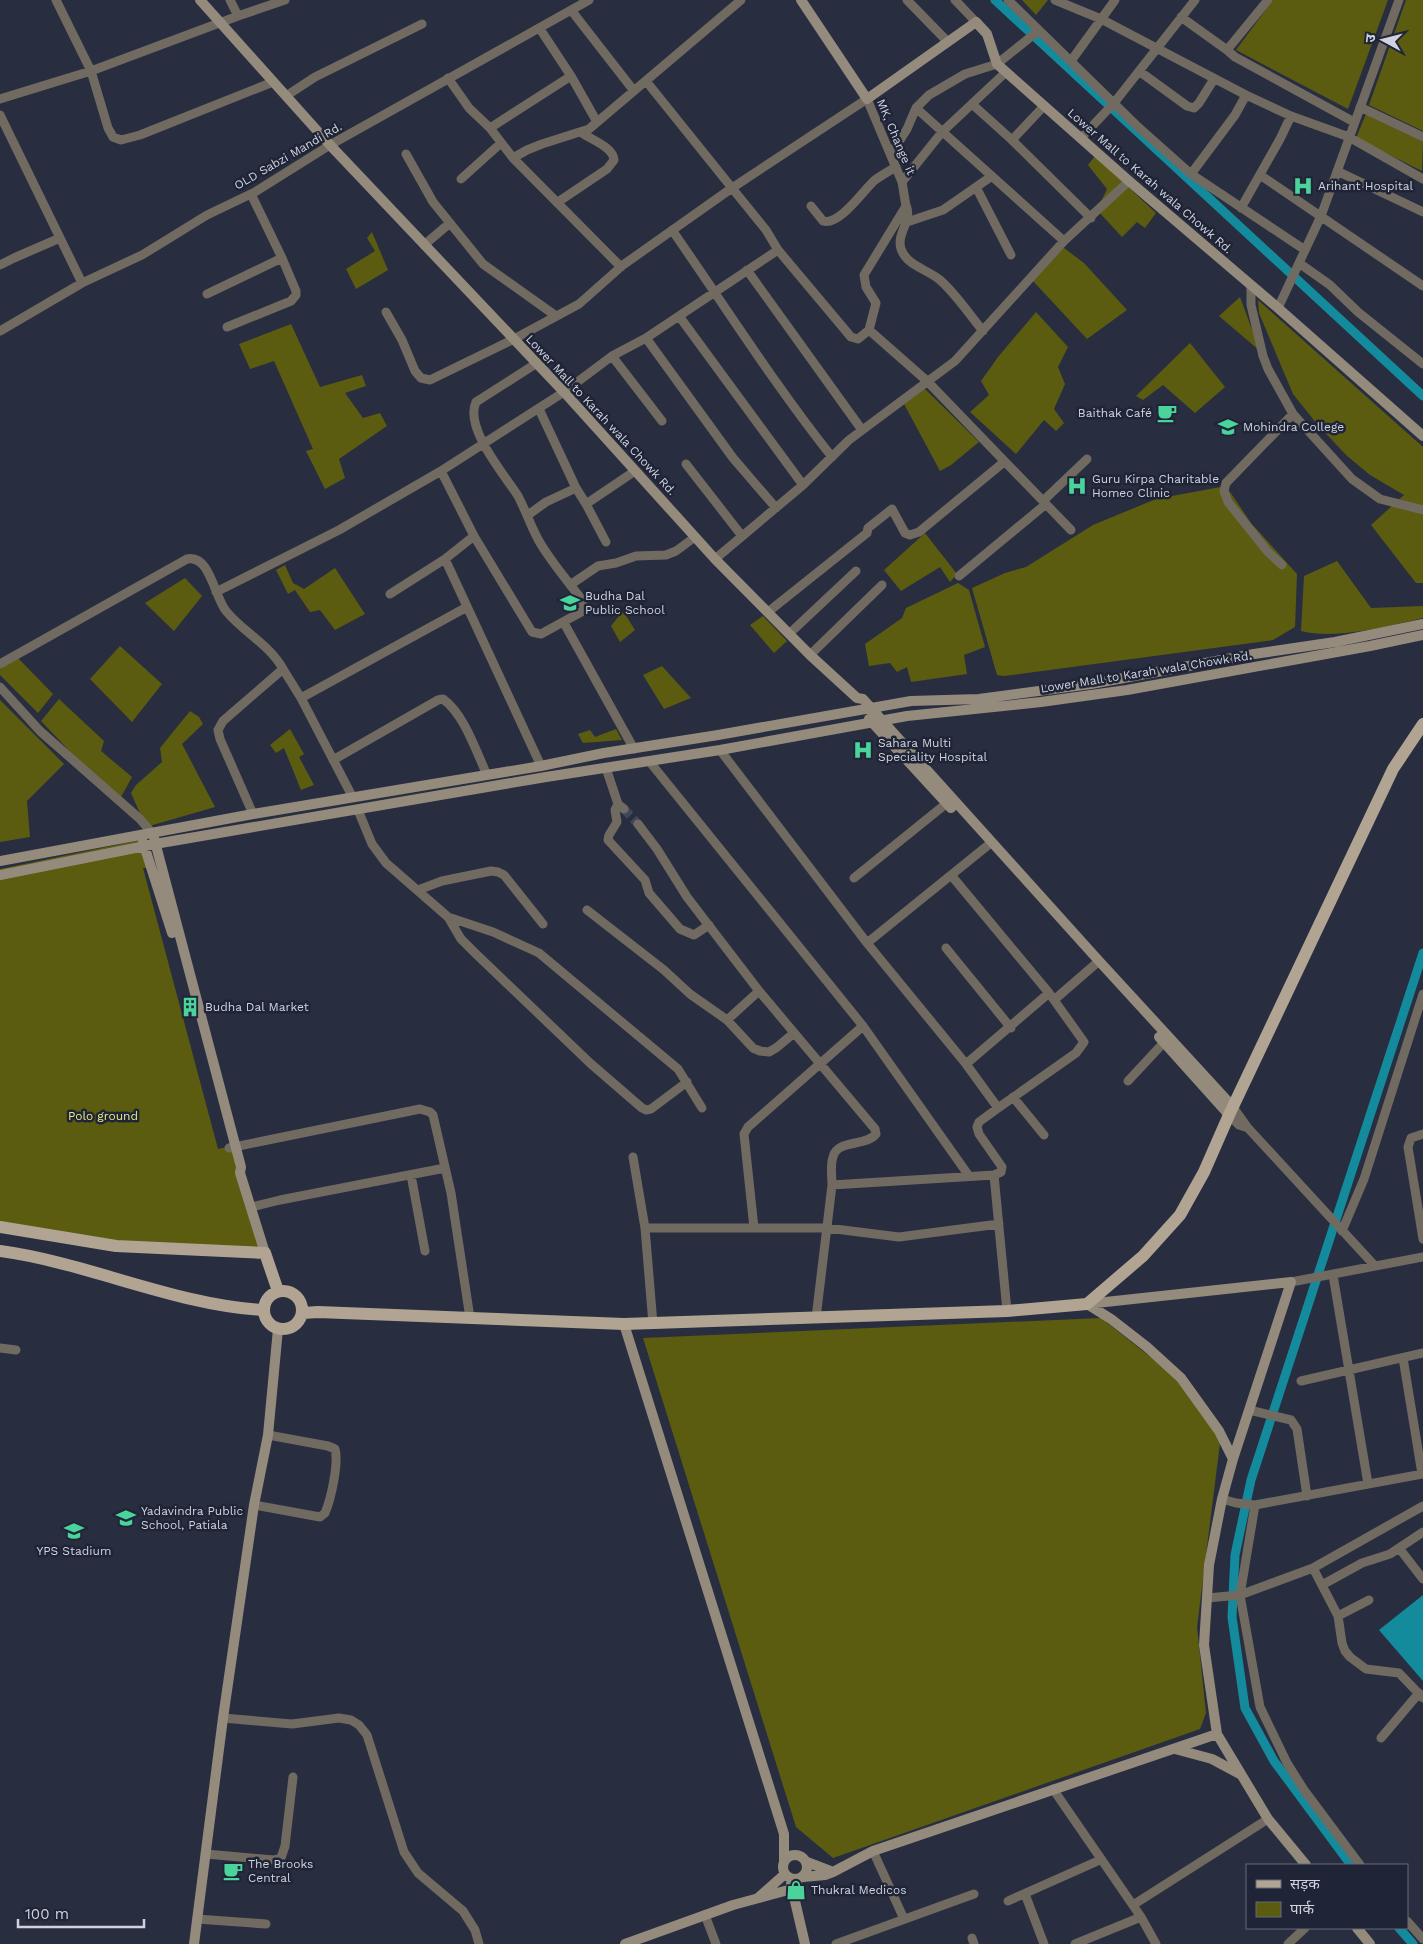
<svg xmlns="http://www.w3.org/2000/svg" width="1423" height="1944" font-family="'Work Sans','Noto Sans Devanagari',sans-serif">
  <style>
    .green { fill: #5b5c10 }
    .water { fill: #138b9d }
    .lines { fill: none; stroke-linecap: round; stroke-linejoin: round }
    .canal { stroke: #138b9d; stroke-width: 9 }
    .street-tunnel { stroke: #414758; stroke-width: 9; stroke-dasharray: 9 4.5; stroke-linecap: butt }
    .street { stroke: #706a61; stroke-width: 9 }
    .secondary { stroke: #958b7d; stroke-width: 10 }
    .primary { stroke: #b2a493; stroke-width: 12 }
    .labels { text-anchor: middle; stroke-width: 5; stroke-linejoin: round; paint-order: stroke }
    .street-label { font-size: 12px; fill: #cfd3df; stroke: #1f2436 }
    .poi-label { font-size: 12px; fill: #cfd3df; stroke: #1f2436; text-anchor: start }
    .park-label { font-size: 12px; fill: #e8ec84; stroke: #1f2436 }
  </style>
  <rect width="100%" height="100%" fill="#282e40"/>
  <path class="green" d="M 1022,0 L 1048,0 L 1036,15 Z
    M 1273,0 L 1388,0 L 1348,109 L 1236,50 Z
    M 1406,0 L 1423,0 L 1423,131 L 1369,105 Z
    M 1366,114 L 1423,142 L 1422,171 L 1356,138 Z
    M 1095,156 L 1156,213 L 1145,228 L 1137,222 L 1122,237 L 1097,210 L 1107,189 L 1088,165 Z
    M 372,232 L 388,270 L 356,289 L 346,269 L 375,251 L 367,238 Z
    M 1060,245 L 1084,263 L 1127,310 L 1087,339 L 1033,281 Z
    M 1240,297 L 1260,351 L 1219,316 Z
    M 1258,300 L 1423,447 L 1423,583 L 1416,583 L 1371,525 L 1404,495 L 1370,475 L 1346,455 L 1317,424 L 1293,394 L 1259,313 Z
    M 1036,312 L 1068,347 L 1058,367 L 1065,384 L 1054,409 L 1064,423 L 1056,431 L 1044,420 L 1016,454 L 970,412 L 989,395 L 981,381 L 998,357 Z
    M 291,324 L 320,387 L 362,375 L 366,386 L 345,393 L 363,418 L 380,413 L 387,426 L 339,459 L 345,478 L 325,489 L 306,451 L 313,449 L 274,361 L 250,369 L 239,344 Z
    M 1190,343 L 1225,387 L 1195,413 L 1163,385 L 1143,400 L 1136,396 Z
    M 923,387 L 979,442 L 951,465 L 940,471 L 903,402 Z
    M 1226,486 L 1251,523 L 1297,574 L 1295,627 L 1273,640 L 1004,676 L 997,675 L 972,588 L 1005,573 L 1026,567 L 1093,525 L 1156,499 Z
    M 925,533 L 957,574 L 950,582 L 940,567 L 901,591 L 884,570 Z
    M 1337,561 L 1371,608 L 1423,606 L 1423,618 C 1389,626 1335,640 1301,631 L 1304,576 Z
    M 285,565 L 293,583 L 304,589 L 335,568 L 365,614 L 335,630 L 320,610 L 310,612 L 295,590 L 288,594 L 276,570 Z
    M 185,578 L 202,596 L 174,631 L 145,603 Z
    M 958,583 L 969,590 L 985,647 L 964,655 L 967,674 L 911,682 L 907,667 L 897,672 L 890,663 L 869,666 L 865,644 L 902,618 L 906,608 Z
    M 623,611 L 635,630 L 620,642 L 611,626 Z
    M 763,616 L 787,641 L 774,653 L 750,625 Z
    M 120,646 L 162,684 L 132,722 L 90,679 Z
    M 17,657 L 53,694 L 38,713 L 0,675 L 0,669 Z
    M 662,666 L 691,698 L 664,709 L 643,675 Z
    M 59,699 L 104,741 L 101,751 L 132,777 L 121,797 L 81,763 L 41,721 Z
    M 0,700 L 64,764 L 27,801 L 30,837 L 0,842 Z
    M 190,711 L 199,717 L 203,724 L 182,744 L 215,807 L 146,827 L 131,793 L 136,785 L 162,762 L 160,748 Z
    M 290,729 L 304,754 L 299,757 L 314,785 L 301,790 L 284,748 L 276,753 L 270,745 Z
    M 616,729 L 622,740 L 583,743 L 578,734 L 590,730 L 595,737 Z
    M 145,839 L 150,868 L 143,868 L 218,1149 L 237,1145 L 265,1248 L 116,1246 L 0,1227 L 0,869 Z
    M 1101,1318 L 1177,1378 L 1221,1435 L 1197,1627 L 1206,1713 L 1200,1729 L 833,1858 L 796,1827 L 643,1338 Z"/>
  <path class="water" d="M 1423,1595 L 1423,1681 L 1379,1630 Z"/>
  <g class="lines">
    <path class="canal" d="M 995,0 L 1423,396
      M 1351,1865 L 1274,1761 L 1245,1708 L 1232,1617 L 1235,1555 L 1251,1480 L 1423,953
      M 1399,1928 L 1413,1944"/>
    <path class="street-tunnel" d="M 624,809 L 638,824"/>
    <path class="street" d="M 56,0 L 91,71 L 108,128 L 113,137 L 121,140 L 140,135 L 273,82
      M 230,0 L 238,16
      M 907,0 L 947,41
      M 955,0 L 976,22
      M 1008,0 L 1136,125 L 1191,174 L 1305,250
      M 1055,0 L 1101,19 L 1246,95 L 1291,116 L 1349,137 L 1423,179
      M 1268,0 L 1227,50 L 1235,57 L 1354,122
      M 571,10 L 634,91
      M 1181,17 L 1227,50
      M 540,29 L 571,76 L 490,128 L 513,158 L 621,267
      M 1071,61 L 1115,0
      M 1139,71 L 1187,106 L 1194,108 L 1199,103 L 1214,79
      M 571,76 L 597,122
      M 448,78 L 469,108 L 490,128
      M 286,96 L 315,77 L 422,24
      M 0,99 L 91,71 L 238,16 L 285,0
      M 972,104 L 1012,140
      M 1044,106 L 1012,140 L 1091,218
      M 1360,107 L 1423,137
      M 916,108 L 1064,241
      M 0,115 L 82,283
      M 1081,138 L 1114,103 L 1195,0
      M 406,154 L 433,202 L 483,264 L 556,316
      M 891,154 L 907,129 L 916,108 L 929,95 L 965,74 L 997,64 L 1038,31
      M 513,158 L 527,150 L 542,144 L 589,129 L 741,0
      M 1337,171 L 1423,212
      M 1191,174 L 1235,115 L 1246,95
      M 1260,175 L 1423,286
      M 461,179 L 501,143
      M 902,182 L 942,132 L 1006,72
      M 976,187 L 1011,255
      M 558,202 L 607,169 L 614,160 C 613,147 592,140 582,133
      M 906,205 C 913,221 896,233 901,249 C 907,266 927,269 940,280 C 956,294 969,314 983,331
      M 811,206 L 823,221 C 840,226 864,189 875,180 C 882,175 889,171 896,167
      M 1241,208 L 1280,139 L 1291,116
      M 907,222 L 943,210 L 992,176
      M 672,230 C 725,306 774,384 832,457
      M 424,245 L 450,223
      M 1299,263 L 1330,285 L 1358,312 L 1423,364
      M 0,265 L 14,258 L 60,238
      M 747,270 L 862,430
      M 1251,285 L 1251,305 L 1263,356 L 1268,369 L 1293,414 L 1352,479 L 1380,499 L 1423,510
      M 207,294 L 282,258
      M 1278,308 L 1321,216 L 1399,0
      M 386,312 L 402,340 L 415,371 L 421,378 L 430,380 L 514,339 L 579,304 L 623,265 L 732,188 L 646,81
      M 679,316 L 803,485
      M 227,327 L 291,301 L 296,295 L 296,291 L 282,258 L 251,194
      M 869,330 L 927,381 L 1071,530
      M 0,331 L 82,283 L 142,255 L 207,215 L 255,192 L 330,145 L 589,0
      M 646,338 L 733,458 L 776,508
      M 612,356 L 662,421
      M 539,409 L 576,488 L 586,504
      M 686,464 L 742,536
      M 441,471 L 474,536 L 532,632 L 541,634 L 583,611 L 584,607 L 582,600 C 567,580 551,562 539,541 C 531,527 526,511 518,496 C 504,474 464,428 476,402 L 537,363
      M 1043,501 L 1087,459
      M 528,515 L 546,502 L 576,488
      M 606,542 L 586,504 L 635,471
      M 445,559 L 541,766
      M 715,559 L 803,485 L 849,440 L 955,361 L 1064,241 L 1129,181
      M 1282,565 L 1268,552 L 1228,502 L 1224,491 L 1226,483 L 1293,414
      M 959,576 L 1046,504
      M 570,585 L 598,566 L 616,563 L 636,556 L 666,555 L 676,551 L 695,537
      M 216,592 L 339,530 L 441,471 L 564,392 L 612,356 L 646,338 L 778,250 L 851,337 L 858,339 L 869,330 L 876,303 L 866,287 L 864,275 L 906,206 L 902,182 L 867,99 L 732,188 L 766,230 L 778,250
      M 390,594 L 445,559 L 474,536
      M 768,612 L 867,533 L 868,528 L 892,509 L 905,533 L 910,535 L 919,532 L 1004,462
      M 564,623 L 634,749
      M 789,634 L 856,571
      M 810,655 L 882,585
      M 0,664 L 187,559 C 210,554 214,596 226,611 C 243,632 270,645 283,669
      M 0,687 L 40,731 L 140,819 L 152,833
      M 301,698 L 467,607
      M 720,750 L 867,943 L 966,1064 L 998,1108
      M 333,760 L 438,700 L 443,699 C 464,714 476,751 487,775
      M 649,761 L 863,1026 L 969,1176
      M 606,768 L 618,804 L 624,809
      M 618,804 L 615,810 L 617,822 L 609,835 L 608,840 L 645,880 L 649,893 L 680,929 L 694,935 L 709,925
      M 358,810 L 372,844 L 386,863 L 448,917 L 461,939 L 474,952 L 590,1063 L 642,1108 L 646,1110 L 651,1109 L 687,1082
      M 253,814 L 220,739 L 218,730 L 223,721 L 283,669 L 301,698 L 352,796
      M 638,824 L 657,849 L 687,897 L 759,991 L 875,1129 L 876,1134 C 866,1147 837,1139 833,1157 C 830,1165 832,1177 832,1185
      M 951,875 L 1049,993 L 1084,1042 L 1076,1053 L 998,1108 L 979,1122 L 977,1127 L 979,1134 L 1002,1167 L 1001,1172 L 994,1175 L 1007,1311
      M 854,878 L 947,803
      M 418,890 L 442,881 L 491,871 L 498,872 L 504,875 L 543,924
      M 587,910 L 664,970 L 690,994 L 727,1020 L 753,1048 L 760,1051 L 769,1052 L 776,1048 L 794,1033
      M 448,917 L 493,932 L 539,953 L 678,1069 L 702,1108
      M 867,943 L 992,842
      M 946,948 L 1011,1028
      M 1054,1000 L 1099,961
      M 727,1020 L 759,991
      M 966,1064 L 1049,993
      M 1128,1081 L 1168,1038
      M 1013,1097 L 1044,1135
      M 1233,1107 L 1248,1128 L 1375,1266
      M 1229,1115 L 1239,1125 L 1248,1128
      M 1423,1134 L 1411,1138 L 1408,1147 L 1423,1239
      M 229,1148 L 420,1109 L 430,1112 L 433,1115 L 451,1193 L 470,1318
      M 633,1157 L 645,1228 L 653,1324
      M 411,1175 L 425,1251
      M 251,1207 L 280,1200 L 445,1168
      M 645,1228 L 827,1228 L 899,1237 L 999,1224
      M 754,1228 L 744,1134 L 748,1127 L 863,1026
      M 1342,1231 L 1364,1179 L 1423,994
      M 1333,1275 L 1368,1484
      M 1291,1282 L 1423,1257
      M 816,1318 L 832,1185 L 994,1175
      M 0,1348 L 16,1350
      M 1403,1358 L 1422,1474
      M 1301,1381 L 1423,1353
      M 1249,1410 L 1291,1420 L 1297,1429 L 1307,1496
      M 1222,1499 L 1236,1503 L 1255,1505 L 1423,1474
      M 254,1505 L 320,1517 L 325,1513 C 331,1499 339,1463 335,1449 L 328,1446 L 268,1435
      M 1255,1505 L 1240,1595 L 1260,1707 L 1287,1763 L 1304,1790 L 1360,1865
      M 1399,1548 L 1423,1579
      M 1313,1568 L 1338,1616 L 1342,1643 L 1345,1651 L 1350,1657 L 1366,1669 L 1399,1673 L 1423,1698
      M 1322,1585 L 1362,1563 L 1390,1554 L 1423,1532
      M 1207,1598 L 1240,1595 L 1313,1568 L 1423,1506
      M 1338,1616 L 1369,1600
      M 223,1718 L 292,1724 L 339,1718 L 351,1720 L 359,1725 L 367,1735 L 404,1852 L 418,1873 L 463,1911 L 475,1930 L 479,1944
      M 1381,1738 L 1419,1693
      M 1053,1789 L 1141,1917
      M 873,1851 L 904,1919
      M 206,1854 L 274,1860 L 281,1858 L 285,1846 L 293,1777
      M 1025,1894 L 1044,1944
      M 1008,1901 L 1100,1860
      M 1133,1905 L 1268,1819
      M 705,1915 L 716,1944
      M 197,1919 L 266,1924
      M 1407,1921 L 1423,1939
      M 972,1938 L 974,1944
      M 836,1944 L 974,1894
      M 1075,1944 L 1141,1917 L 1156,1944
      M 1288,1944 L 1305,1928"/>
    <path class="secondary" d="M 200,0 L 330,145 L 564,392 L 715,559 L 810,655 L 857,698 L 863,699 L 871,708 L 1099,961 L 1233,1107
      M 801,0 L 867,99 L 976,22 L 987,34 L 997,64 L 1129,181 L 1278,308 L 1423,436
      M 869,719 L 951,808
      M 154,838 L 241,1167 L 240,1173 L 265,1253
      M 143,842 L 172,933
      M 0,861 L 253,814 L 541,766 L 604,753 L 718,735 L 911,701 L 979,699 L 1091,684 L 1254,654 L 1335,642 L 1423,624
      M 0,875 L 155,844 L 546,777 L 720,750 L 907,716 L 1041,702 L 1127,690 L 1370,646 L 1423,635
      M 1159,1037 L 1229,1115
      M 1087,1304 L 1111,1319 L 1147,1347 L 1181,1378 L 1219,1431 L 1233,1459 L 1222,1499 L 1209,1565 L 1204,1645 L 1217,1734
      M 1087,1304 L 1291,1282 L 1233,1459
      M 624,1324 L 784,1834 L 784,1862
      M 1175,1749 L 1212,1759 L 1240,1774
      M783 1867a12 12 0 1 1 24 0a12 12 0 1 1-24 0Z
      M 807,1862 L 833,1872
      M 803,1877 L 825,1875 L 833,1872 L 873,1851 L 1217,1734 L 1268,1819 L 1306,1865
      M 791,1884 L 805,1944
      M 759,1897 L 785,1874
      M 1357,1928 L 1370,1944
      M 194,1944 L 223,1718 L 254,1505 L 268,1435 L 278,1329
      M 625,1944 L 733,1905 L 792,1889"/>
    <path class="primary" d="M 0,1227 L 116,1246 L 265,1253 L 278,1291
      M 0,1251 C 89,1263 174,1305 264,1310
      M264 1310a19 19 0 1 1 38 0a19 19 0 1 1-38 0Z
      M 303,1313 L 318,1312 L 624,1324 L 1007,1311 L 1087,1304 L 1143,1256 L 1180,1215 L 1204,1172 L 1229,1115 L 1393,769 L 1423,724"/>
  </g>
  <defs>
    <symbol id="hospital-bare" viewBox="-9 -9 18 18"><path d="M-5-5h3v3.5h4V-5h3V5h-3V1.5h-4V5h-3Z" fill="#4ad49c" stroke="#1f2436" stroke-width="2.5" paint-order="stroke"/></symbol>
    <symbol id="cafe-bare" viewBox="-9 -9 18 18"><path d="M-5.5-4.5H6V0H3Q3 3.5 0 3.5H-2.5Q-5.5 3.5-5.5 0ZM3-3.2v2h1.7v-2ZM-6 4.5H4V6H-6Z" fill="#4ad49c" stroke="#1f2436" stroke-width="2.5" paint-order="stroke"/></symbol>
    <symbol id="university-bare" viewBox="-9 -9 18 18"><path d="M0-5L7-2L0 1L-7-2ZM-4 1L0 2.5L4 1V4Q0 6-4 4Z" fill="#4ad49c" stroke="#1f2436" stroke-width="2.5" paint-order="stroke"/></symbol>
    <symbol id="school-bare" viewBox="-9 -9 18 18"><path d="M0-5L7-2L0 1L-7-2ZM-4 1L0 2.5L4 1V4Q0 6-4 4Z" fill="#4ad49c" stroke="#1f2436" stroke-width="2.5" paint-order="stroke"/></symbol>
    <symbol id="building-bare" viewBox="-9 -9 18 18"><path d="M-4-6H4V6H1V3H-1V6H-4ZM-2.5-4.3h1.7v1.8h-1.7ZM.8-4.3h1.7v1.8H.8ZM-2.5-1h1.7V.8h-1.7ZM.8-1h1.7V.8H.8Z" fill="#4ad49c" stroke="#1f2436" stroke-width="2.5" paint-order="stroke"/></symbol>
    <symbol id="shop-bare" viewBox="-9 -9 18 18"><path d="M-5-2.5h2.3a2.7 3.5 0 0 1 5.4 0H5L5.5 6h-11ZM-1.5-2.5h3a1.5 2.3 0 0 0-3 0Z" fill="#4ad49c" stroke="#1f2436" stroke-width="2.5" paint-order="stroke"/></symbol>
  </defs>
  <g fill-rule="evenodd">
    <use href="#hospital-bare" x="1289" y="172" width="28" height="28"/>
    <use href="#cafe-bare" x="1153" y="399" width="28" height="28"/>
    <use href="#university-bare" x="1214" y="413" width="28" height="28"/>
    <use href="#hospital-bare" x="1063" y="472" width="28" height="28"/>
    <use href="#school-bare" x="556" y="589" width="28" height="28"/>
    <use href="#hospital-bare" x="849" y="736" width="28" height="28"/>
    <use href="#building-bare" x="176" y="993" width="28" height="28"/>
    <use href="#school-bare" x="112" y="1504" width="28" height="28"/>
    <use href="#school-bare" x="60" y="1517" width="28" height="28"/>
    <use href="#cafe-bare" x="219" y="1857" width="28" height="28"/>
    <use href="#shop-bare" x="782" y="1876" width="28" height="28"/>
  </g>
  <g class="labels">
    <g class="street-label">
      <text transform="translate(896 137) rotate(67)" y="4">MK, Change it</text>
      <text transform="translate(288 156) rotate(-30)" y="4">OLD Sabzi Mandi Rd.</text>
      <text transform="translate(1150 181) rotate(41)" y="4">Lower Mall to Karah wala Chowk Rd.</text>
      <text transform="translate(601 415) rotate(47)" y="4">Lower Mall to Karah wala Chowk Rd.</text>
      <text transform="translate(1146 672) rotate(-9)" y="4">Lower Mall to Karah wala Chowk Rd.</text>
    </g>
    <g class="poi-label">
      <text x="1318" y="190">Arihant Hospital</text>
      <text x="1152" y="417" text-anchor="end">Baithak Café</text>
      <text x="1243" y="431">Mohindra College</text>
      <text x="1092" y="483">Guru Kirpa Charitable<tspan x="1092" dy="14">Homeo Clinic</tspan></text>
      <text x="585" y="600">Budha Dal<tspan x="585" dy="14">Public School</tspan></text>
      <text x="878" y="747">Sahara Multi<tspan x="878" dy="14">Speciality Hospital</tspan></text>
      <text x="205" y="1011">Budha Dal Market</text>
      <text x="141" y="1515">Yadavindra Public<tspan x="141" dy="14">School, Patiala</tspan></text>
      <text x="74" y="1555" text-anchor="middle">YPS Stadium</text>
      <text x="248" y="1868">The Brooks<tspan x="248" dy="14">Central</tspan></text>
      <text x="811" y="1894">Thukral Medicos</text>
    </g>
    <g class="park-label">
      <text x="103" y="1120">Polo ground</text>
    </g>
  </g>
  <rect x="1246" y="1864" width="162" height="65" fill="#1f2436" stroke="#656a7a"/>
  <rect x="1256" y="1880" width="25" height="8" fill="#b2a493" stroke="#656a7a"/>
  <text x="1290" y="1889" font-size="15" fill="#cfd3df">सड़क</text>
  <rect x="1256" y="1902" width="25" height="15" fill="#5b5c10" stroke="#656a7a"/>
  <text x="1290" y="1914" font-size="15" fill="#cfd3df">पार्क</text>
  <g transform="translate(1383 40) rotate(277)" stroke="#1f2436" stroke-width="4" paint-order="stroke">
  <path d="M0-4L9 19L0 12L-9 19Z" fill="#cfd3df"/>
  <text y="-8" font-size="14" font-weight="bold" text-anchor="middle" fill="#cfd3df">उ</text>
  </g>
  <path d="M18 1919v8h126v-8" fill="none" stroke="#cfd3df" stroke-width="2.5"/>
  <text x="25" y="1919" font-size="15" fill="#cfd3df" stroke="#1f2436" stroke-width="4" paint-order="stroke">100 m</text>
</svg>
